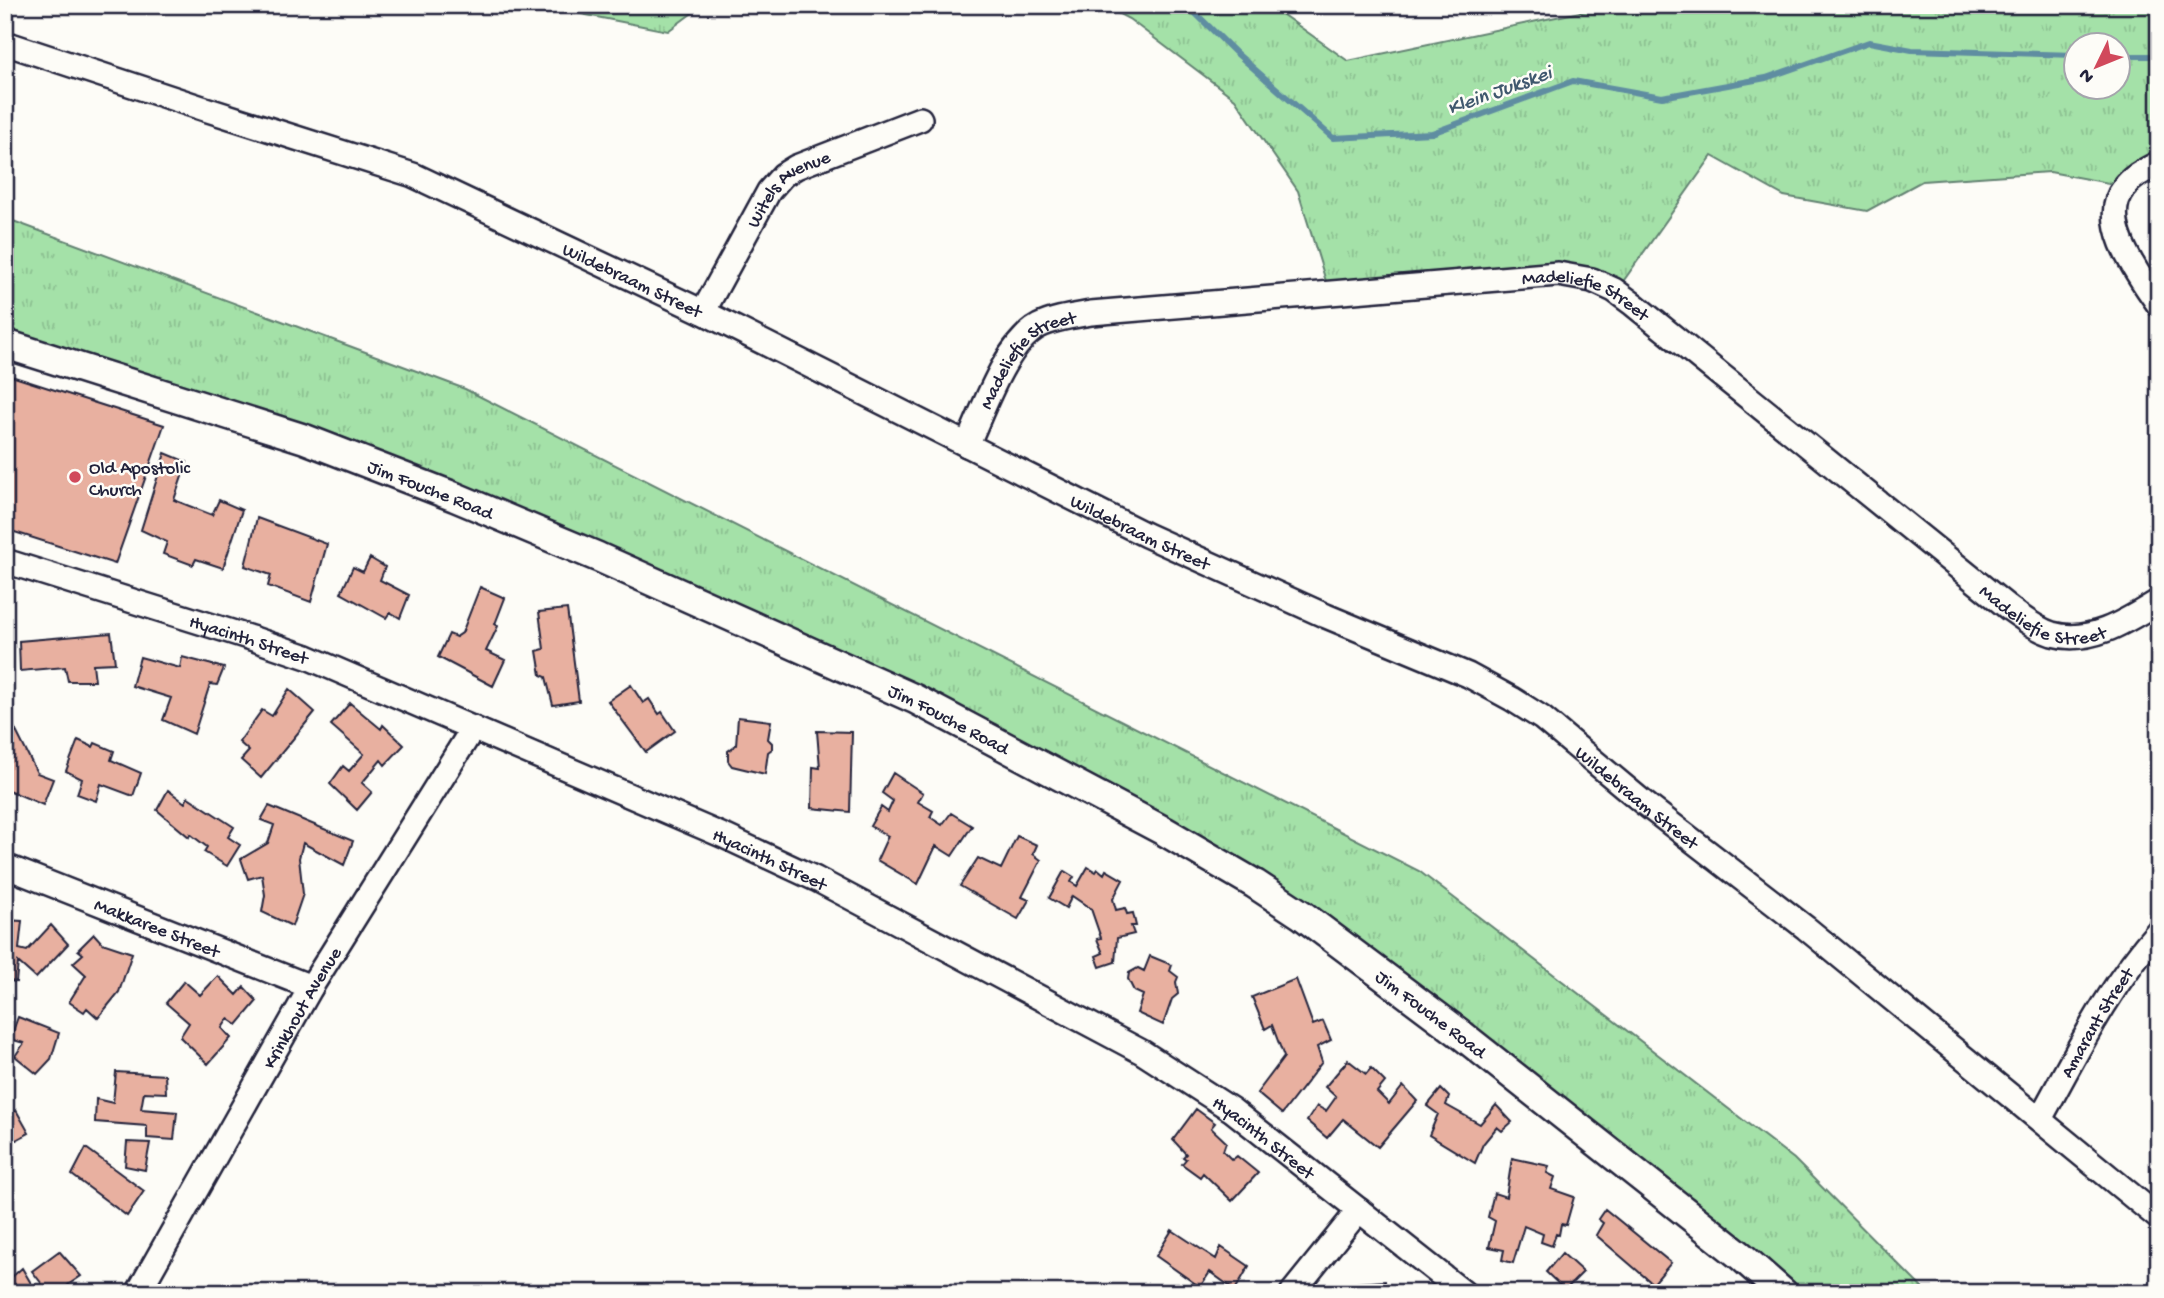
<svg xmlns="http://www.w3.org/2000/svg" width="2164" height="1298" font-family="'Gochi Hand',sans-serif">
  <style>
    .park { fill: url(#park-tufts); stroke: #638272; stroke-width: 2; fill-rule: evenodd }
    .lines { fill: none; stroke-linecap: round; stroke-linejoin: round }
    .stream { stroke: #5f8da1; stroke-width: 6 }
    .building { fill: #e8b0a0; stroke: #22223b; stroke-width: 2 }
    .minor-casing { stroke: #22223b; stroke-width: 28 }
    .tertiary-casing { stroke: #22223b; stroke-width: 33 }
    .minor { stroke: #fdfcf7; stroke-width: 23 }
    .tertiary { stroke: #fdfcf7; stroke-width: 28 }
    .poi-dot { fill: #d1495b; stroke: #fdfcf7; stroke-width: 2.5 }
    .labels { text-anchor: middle; stroke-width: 5; stroke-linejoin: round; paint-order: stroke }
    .street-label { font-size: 19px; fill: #22223b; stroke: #fdfcf7 }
    .poi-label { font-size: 19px; fill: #22223b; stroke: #fdfcf7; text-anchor: start }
    .water-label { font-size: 21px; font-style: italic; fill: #40586e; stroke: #fdfcf7 }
  </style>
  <defs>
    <pattern id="park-tufts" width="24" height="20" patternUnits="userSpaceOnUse" patternTransform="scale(1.75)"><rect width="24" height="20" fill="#a4e1a8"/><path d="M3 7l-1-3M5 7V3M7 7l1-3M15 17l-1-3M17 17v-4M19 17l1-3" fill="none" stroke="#8dc192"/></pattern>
  </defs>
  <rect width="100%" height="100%" fill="#fdfcf7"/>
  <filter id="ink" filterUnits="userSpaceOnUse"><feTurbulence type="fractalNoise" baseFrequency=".0143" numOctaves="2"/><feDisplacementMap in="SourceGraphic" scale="14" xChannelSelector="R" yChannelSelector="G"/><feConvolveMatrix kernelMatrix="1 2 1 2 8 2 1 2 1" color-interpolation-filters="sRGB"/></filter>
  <g filter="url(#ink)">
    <path class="park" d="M 535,5 L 703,5 L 668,31 Z
      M 1102,5 L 1269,5 L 1348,61 L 1613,5 L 1724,5 L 1759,12 L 1768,5 L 2159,5 L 2159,158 L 2119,185 L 2050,172 L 1922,181 L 1867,211 L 1784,196 L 1712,156 L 1612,297 L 1587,283 L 1329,291 L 1298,191 L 1235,99 L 1129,19 ZM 2076,46 L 2118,46 L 2118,88 L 2076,88 Z
      M 5,218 L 465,389 L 1419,871 L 1794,1159 L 1927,1293 L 1786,1293 L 1296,910 L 823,648 L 5,340 Z"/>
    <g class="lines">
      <path class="stream" d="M 1187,5 L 1235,52 L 1333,138 L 1432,133 L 1573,81 L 1662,97 L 1766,78 L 1869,42 L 1912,50 L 2076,55
        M 2118,56 L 2159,56"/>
    </g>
    <path class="building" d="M 5,374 L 164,425 L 115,564 L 5,529 Z
      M 165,453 L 187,462 L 174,500 L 212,515 L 219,500 L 242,510 L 223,568 L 196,559 L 193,565 L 163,554 L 167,542 L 141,530 Z
      M 257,518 L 327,544 L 311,602 L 268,586 L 271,575 L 245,566 Z
      M 370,558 L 385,567 L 380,580 L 409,595 L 400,618 L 390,612 L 386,618 L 341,593 L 353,567 L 363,572 Z
      M 480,587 L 505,598 L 495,624 L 498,626 L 486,651 L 505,660 L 493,686 L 438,657 L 449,634 L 456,637 L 462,633 Z
      M 567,609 L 579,701 L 553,705 L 546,677 L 541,675 L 537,651 L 544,649 L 539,612 Z
      M 111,633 L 115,663 L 93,664 L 95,681 L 68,681 L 65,667 L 20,671 L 19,641 Z
      M 140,657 L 180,668 L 182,657 L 224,668 L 217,685 L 210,684 L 194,734 L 163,720 L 171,698 L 132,686 Z
      M 631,685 L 643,703 L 649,699 L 659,714 L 662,712 L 675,731 L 646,752 L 608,701 Z
      M 289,689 L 315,712 L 261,778 L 241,760 L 249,751 L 239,742 L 262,710 L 272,716 Z
      M 350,703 L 381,729 L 383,725 L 404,745 L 385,765 L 381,760 L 362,783 L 372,792 L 357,810 L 330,784 L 343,766 L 349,771 L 364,754 L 331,725 Z
      M 9,717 L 37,773 L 53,779 L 43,805 L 8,790 L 5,785 L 5,719 Z
      M 738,717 L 771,721 L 768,739 L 772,743 L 772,749 L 768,752 L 765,774 L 732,766 L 728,761 L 728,751 L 736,745 Z
      M 817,731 L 852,732 L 850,812 L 812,808 L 813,767 L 820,768 Z
      M 78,740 L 93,747 L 95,743 L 114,751 L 111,760 L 141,773 L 133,796 L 101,784 L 96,801 L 77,794 L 82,779 L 66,771 Z
      M 893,773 L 923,793 L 918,802 L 933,811 L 930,817 L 942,825 L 951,813 L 972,826 L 952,856 L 936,846 L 918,884 L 877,860 L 888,836 L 870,826 L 881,807 L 888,812 L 893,801 L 882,793 Z
      M 168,790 L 185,803 L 188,797 L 234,827 L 228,837 L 240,845 L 227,866 L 204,852 L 207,847 L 190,834 L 189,837 L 157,810 Z
      M 269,806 L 353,841 L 344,865 L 303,843 L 299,858 L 303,894 L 292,926 L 262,912 L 265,895 L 262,875 L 248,879 L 241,859 L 268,843 L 274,825 L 261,820 Z
      M 1017,836 L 1037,845 L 1033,854 L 1041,860 L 1022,897 L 1029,900 L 1018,919 L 960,886 L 978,858 L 1001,869 Z
      M 1088,867 L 1096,872 L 1098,869 L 1104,874 L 1106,870 L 1123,880 L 1113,899 L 1116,910 L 1125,908 L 1127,914 L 1133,913 L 1136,926 L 1131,926 L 1134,934 L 1117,938 L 1115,962 L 1100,967 L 1096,956 L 1103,953 L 1097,939 L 1101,938 L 1091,909 L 1072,896 L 1066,908 L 1049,898 L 1064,871 L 1074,877 L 1071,882 L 1077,886 Z
      M 5,920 L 22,921 L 19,949 L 27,951 L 51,925 L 68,944 L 36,978 L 18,962 L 16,982 L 5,980 Z
      M 94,934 L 102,943 L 132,953 L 119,992 L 98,1018 L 87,1008 L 84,1012 L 69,1002 L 86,975 L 73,963 L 83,954 L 78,950 Z
      M 1150,956 L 1172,965 L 1170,971 L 1178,977 L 1176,982 L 1178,994 L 1172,999 L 1163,1025 L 1137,1013 L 1143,995 L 1134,991 L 1128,979 L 1129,973 L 1138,968 L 1144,971 Z
      M 218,976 L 237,995 L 244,987 L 257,1001 L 237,1025 L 228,1019 L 222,1028 L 231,1038 L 208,1064 L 180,1037 L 189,1023 L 166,1003 L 184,981 L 200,995 Z
      M 1296,979 L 1313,1025 L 1323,1021 L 1331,1040 L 1317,1047 L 1322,1062 L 1282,1114 L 1257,1093 L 1284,1057 L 1272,1025 L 1265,1029 L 1252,997 Z
      M 18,1017 L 59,1033 L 51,1059 L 37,1074 L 15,1056 L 24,1043 L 10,1039 Z
      M 1348,1060 L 1366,1074 L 1371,1068 L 1385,1082 L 1377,1092 L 1389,1104 L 1403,1086 L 1417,1101 L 1378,1147 L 1343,1119 L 1327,1138 L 1307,1121 L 1317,1106 L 1326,1111 L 1336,1097 L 1325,1087 Z
      M 116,1072 L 165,1075 L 166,1093 L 144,1092 L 141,1109 L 177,1112 L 174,1140 L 147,1138 L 147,1126 L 95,1122 L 96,1099 L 113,1103 Z
      M 1441,1089 L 1449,1097 L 1446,1105 L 1480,1124 L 1496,1105 L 1512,1122 L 1502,1131 L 1497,1127 L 1483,1144 L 1475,1163 L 1429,1135 L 1438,1114 L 1427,1106 Z
      M 1196,1109 L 1215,1123 L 1211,1128 L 1226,1142 L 1223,1151 L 1232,1160 L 1237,1156 L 1258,1173 L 1232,1201 L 1203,1173 L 1200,1177 L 1182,1164 L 1186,1159 L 1183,1157 L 1186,1154 L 1173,1140 Z
      M 16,1110 L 29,1133 L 7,1145 L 5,1117 Z
      M 127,1142 L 150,1143 L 145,1170 L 125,1166 Z
      M 86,1148 L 144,1191 L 127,1216 L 72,1175 Z
      M 1512,1158 L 1549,1166 L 1547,1173 L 1555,1177 L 1551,1189 L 1574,1197 L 1566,1225 L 1561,1224 L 1559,1235 L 1556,1234 L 1552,1246 L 1541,1242 L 1543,1234 L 1524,1226 L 1513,1263 L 1502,1260 L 1504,1250 L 1489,1247 L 1495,1221 L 1488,1217 L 1494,1193 L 1506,1197 Z
      M 1605,1209 L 1671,1263 L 1653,1284 L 1596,1235 L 1603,1223 L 1598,1219 Z
      M 1172,1230 L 1216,1259 L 1221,1247 L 1249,1266 L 1235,1290 L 1210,1272 L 1200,1287 L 1156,1256 Z
      M 59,1251 L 81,1276 L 68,1285 L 76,1293 L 5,1293 L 5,1283 L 22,1268 L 35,1290 L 42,1284 L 32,1271 Z
      M 1562,1253 L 1583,1272 L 1565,1290 L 1546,1272 Z
      M 1385,1281 L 1385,1293 L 1357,1293 L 1357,1283 Z"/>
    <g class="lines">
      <defs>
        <g id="minor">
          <path id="s1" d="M 5,43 L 205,109 L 413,175 L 703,312 L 1146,535 L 1326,616 L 1468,675 L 1512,699 L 1542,718 L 1644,803 L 1806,928 L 2159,1218"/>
          <path d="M 2159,163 C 2146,170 2132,176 2124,188 C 2097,222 2140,277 2159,305"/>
          <path id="s2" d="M 703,312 L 769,191 L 783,175 L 796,167 L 920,119"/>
          <path id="s3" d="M 967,445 C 983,411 1005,344 1039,326 C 1055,318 1074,316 1091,313 L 1558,274 L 1592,280 L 1614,290 L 1633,304 L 2010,609 C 2023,618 2036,629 2052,634 C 2091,645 2128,620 2159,601"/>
          <path id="s4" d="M 5,561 L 251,638 L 307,657 L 726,837 L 816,879 L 1142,1052 L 1232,1110 L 1464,1293"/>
          <path id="s5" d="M 5,866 L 311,987"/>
          <path id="s6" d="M 2040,1119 C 2076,1054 2109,986 2159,930"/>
          <path id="s7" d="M 138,1293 L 311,987 L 473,728"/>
          <path d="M 1292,1293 L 1359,1210"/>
        </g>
        <g id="tertiary">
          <path id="s8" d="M 5,344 L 305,439 L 455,497 L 598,557 L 915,699 L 1164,831 L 1255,884 L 1302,915 L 1458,1032 L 1741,1256 L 1783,1293"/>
        </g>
      </defs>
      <use href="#minor" class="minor-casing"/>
      <use href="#tertiary" class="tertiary-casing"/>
      <use href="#minor" class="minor"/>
      <use href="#tertiary" class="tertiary"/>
    </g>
  </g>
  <circle class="poi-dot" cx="75" cy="477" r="7"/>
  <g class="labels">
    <g class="street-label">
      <text dy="7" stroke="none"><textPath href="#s2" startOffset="154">Witels Avenue</textPath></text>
      <text dy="7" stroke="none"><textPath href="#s1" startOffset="672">Wildebraam Street</textPath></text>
      <text dy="7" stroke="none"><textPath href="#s3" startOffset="696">Madeliefie Street</textPath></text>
      <text dy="7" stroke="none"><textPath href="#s3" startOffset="110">Madeliefie Street</textPath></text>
      <text dy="7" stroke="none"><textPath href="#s8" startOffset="450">Jim Fouche Road</textPath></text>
      <text dy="7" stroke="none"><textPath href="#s1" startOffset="1239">Wildebraam Street</textPath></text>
      <text dy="7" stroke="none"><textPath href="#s3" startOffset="1265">Madeliefie Street</textPath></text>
      <text dy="7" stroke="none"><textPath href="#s4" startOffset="256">Hyacinth Street</textPath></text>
      <text dy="7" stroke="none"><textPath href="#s8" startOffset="1017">Jim Fouche Road</textPath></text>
      <text dy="7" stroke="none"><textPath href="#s1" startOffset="1806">Wildebraam Street</textPath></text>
      <text dy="7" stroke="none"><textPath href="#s4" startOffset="822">Hyacinth Street</textPath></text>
      <text dy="7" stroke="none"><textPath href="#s5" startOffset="164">Makkaree Street</textPath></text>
      <text dy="7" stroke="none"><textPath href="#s7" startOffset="329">Krinkhout Avenue</textPath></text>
      <text dy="7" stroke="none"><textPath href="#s8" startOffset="1584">Jim Fouche Road</textPath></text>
      <text dy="7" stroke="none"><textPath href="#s6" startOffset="112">Amarant Street</textPath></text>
      <text dy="7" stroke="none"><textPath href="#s4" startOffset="1390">Hyacinth Street</textPath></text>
    </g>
    <g class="poi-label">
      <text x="89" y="473">Old Apostolic<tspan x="89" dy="22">Church</tspan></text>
    </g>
    <g class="water-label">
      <text transform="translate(1499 89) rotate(-20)" y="7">Klein Jukskei</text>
    </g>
  </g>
  <rect width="2164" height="1298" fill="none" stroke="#fdfcf7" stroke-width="28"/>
  <rect x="14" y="14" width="2136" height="1270" fill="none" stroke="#22223b" stroke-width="2.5" filter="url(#ink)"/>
  <g transform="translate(2097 66) rotate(227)"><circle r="33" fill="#fdfcf7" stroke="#a5a5ac" stroke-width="2"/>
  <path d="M0-5L12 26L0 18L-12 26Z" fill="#d1495b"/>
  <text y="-10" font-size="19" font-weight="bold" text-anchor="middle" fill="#22223b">N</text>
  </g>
</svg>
